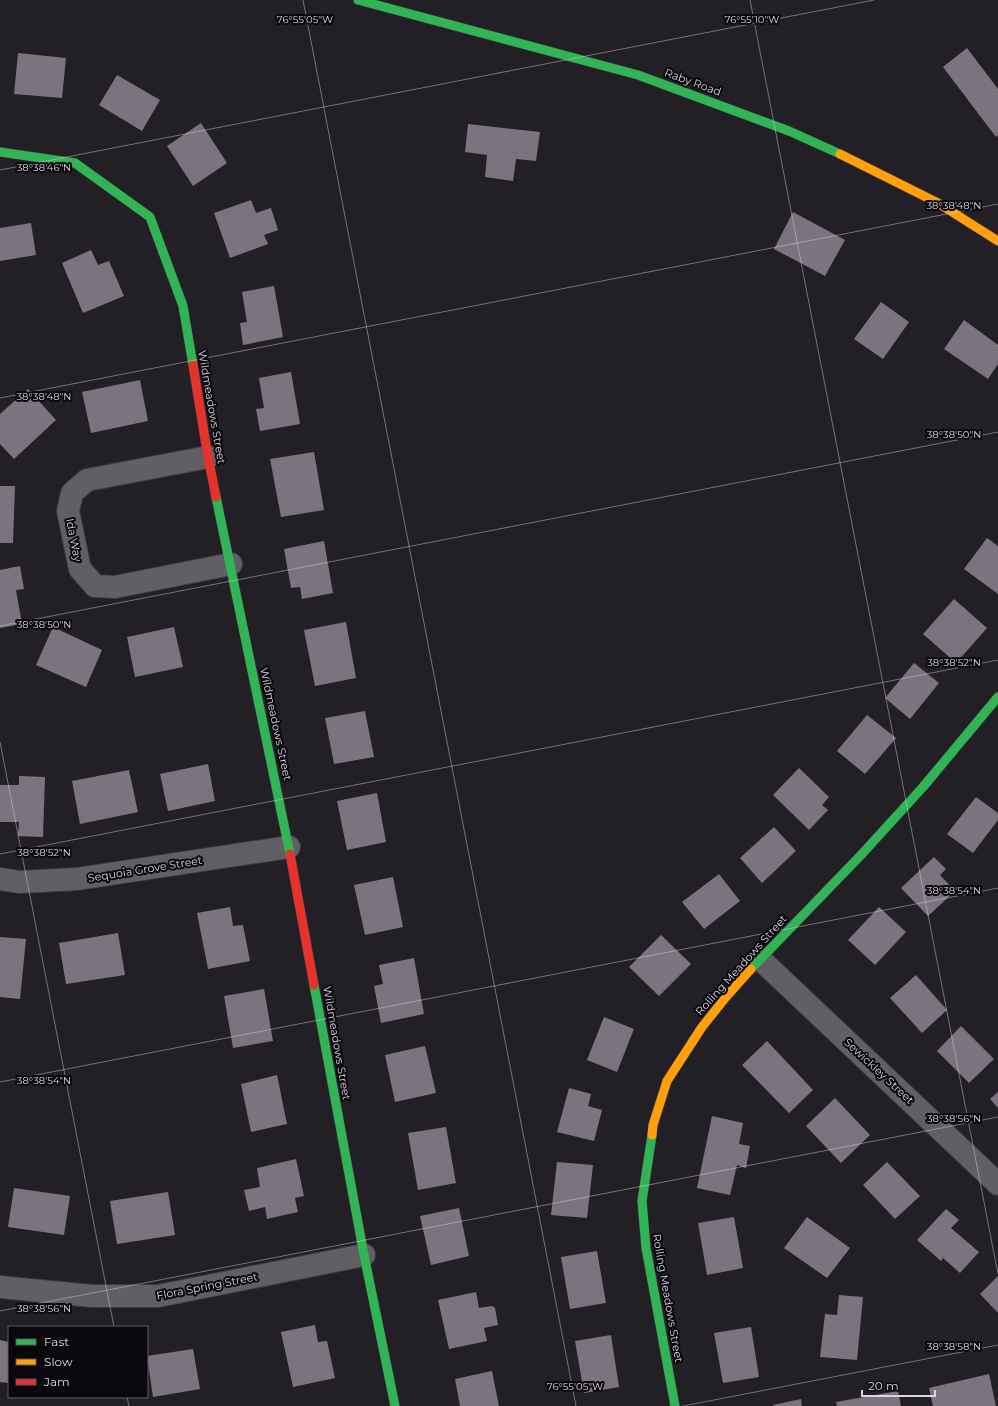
<svg xmlns="http://www.w3.org/2000/svg" width="998" height="1406" font-family="Montserrat,sans-serif">
  <style>
    .building { fill: #7b7480 }
    .lines { fill: none; stroke-linecap: round; stroke-linejoin: round }
    .street-casing { stroke: #3d3b40; stroke-width: 24 }
    .fast-casing { stroke: #3d3b40; stroke-width: 10 }
    .slow-casing { stroke: #3d3b40; stroke-width: 10 }
    .jam-casing { stroke: #3d3b40; stroke-width: 10 }
    .street { stroke: #615f63; stroke-width: 22 }
    .fast { stroke: #30b455; stroke-width: 9 }
    .slow { stroke: #ff9f0a; stroke-width: 9 }
    .jam { stroke: #e5322d; stroke-width: 9 }
    .ticks { fill: none; stroke: #dad6de; stroke-width: 1; stroke-opacity: 0.45 }
    .labels { text-anchor: middle; stroke-width: 4; stroke-linejoin: round; paint-order: stroke }
    .street-label { font-size: 11px; fill: #dad6de; stroke: #0b080d }
    .ticks-label { font-size: 10px; text-anchor: middle; fill: #dad6de; stroke: #0b080d; stroke-width: 4; stroke-linejoin: round; paint-order: stroke }
  </style>
  <rect width="100%" height="100%" fill="#232025"/>
  <path class="building" d="M 967,48 L 998,89 L 998,135 L 996,137 L 943,67 Z
    M 18,53 L 66,58 L 62,98 L 14,94 Z
    M 117,75 L 160,100 L 142,131 L 99,105 Z
    M 201,123 L 227,163 L 193,186 L 167,146 Z
    M 468,124 L 540,132 L 536,161 L 516,159 L 513,181 L 485,177 L 487,155 L 465,152 Z
    M 251,200 L 256,213 L 271,208 L 278,230 L 264,235 L 268,244 L 230,258 L 214,213 Z
    M 793,212 L 845,240 L 825,276 L 774,249 Z
    M 31,223 L 36,255 L 0,261 L 0,228 Z
    M 91,250 L 98,265 L 109,261 L 124,296 L 83,313 L 62,263 Z
    M 274,286 L 283,337 L 243,345 L 240,323 L 247,322 L 242,292 Z
    M 881,302 L 909,322 L 883,359 L 854,339 Z
    M 964,320 L 998,345 L 998,364 L 988,379 L 944,349 Z
    M 291,372 L 300,424 L 260,431 L 256,409 L 264,408 L 259,378 Z
    M 140,380 L 148,421 L 91,433 L 82,392 Z
    M 28,389 L 56,420 L 14,459 L 0,444 L 0,414 Z
    M 314,452 L 324,510 L 281,517 L 270,459 Z
    M 0,486 L 15,486 L 13,543 L 0,543 Z
    M 987,538 L 998,546 L 998,594 L 964,569 Z
    M 324,541 L 333,593 L 302,599 L 300,587 L 291,588 L 284,549 Z
    M 20,566 L 24,589 L 16,590 L 22,624 L 0,628 L 0,570 Z
    M 954,599 L 987,628 L 956,663 L 923,634 Z
    M 346,622 L 356,678 L 315,686 L 304,630 Z
    M 53,627 L 102,650 L 86,687 L 36,665 Z
    M 174,627 L 183,667 L 135,677 L 127,637 Z
    M 914,663 L 939,683 L 910,719 L 885,698 Z
    M 365,711 L 374,757 L 334,764 L 325,718 Z
    M 867,715 L 896,738 L 865,774 L 837,751 Z
    M 208,764 L 215,801 L 168,811 L 160,774 Z
    M 799,768 L 829,797 L 822,805 L 828,810 L 809,830 L 773,795 Z
    M 129,770 L 138,812 L 80,824 L 72,781 Z
    M 19,776 L 45,777 L 43,837 L 18,836 L 19,822 L 0,822 L 0,785 L 19,785 Z
    M 377,793 L 386,842 L 347,850 L 337,801 Z
    M 976,797 L 998,813 L 998,820 L 973,853 L 947,834 Z
    M 774,827 L 796,851 L 762,883 L 740,858 Z
    M 934,857 L 946,869 L 940,875 L 955,891 L 928,916 L 901,888 Z
    M 719,874 L 740,901 L 704,929 L 682,902 Z
    M 393,877 L 403,927 L 365,935 L 354,885 Z
    M 230,907 L 233,926 L 243,925 L 250,961 L 208,969 L 197,913 Z
    M 879,907 L 906,932 L 875,965 L 848,940 Z
    M 118,933 L 125,975 L 66,984 L 59,943 Z
    M 661,935 L 691,964 L 659,996 L 629,967 Z
    M 0,937 L 26,939 L 20,999 L 0,997 Z
    M 414,958 L 424,1014 L 381,1023 L 374,986 L 383,984 L 379,965 Z
    M 916,975 L 947,1010 L 922,1033 L 890,998 Z
    M 264,989 L 273,1041 L 233,1048 L 224,996 Z
    M 604,1017 L 634,1029 L 617,1072 L 587,1060 Z
    M 961,1026 L 994,1059 L 969,1083 L 937,1051 Z
    M 767,1041 L 813,1090 L 789,1113 L 742,1065 Z
    M 425,1046 L 436,1093 L 395,1102 L 385,1055 Z
    M 277,1075 L 287,1124 L 251,1132 L 241,1084 Z
    M 569,1088 L 591,1094 L 588,1106 L 602,1110 L 594,1141 L 557,1132 Z
    M 998,1092 L 998,1108 L 990,1099 Z
    M 835,1098 L 870,1135 L 841,1163 L 806,1126 Z
    M 712,1116 L 743,1123 L 739,1144 L 750,1146 L 746,1168 L 737,1165 L 730,1195 L 697,1188 Z
    M 446,1127 L 456,1183 L 418,1190 L 408,1133 Z
    M 296,1159 L 304,1196 L 295,1198 L 298,1212 L 267,1219 L 265,1207 L 249,1211 L 244,1190 L 260,1187 L 257,1168 Z
    M 557,1162 L 593,1165 L 587,1218 L 551,1215 Z
    M 887,1162 L 920,1196 L 895,1219 L 863,1185 Z
    M 14,1188 L 70,1196 L 64,1235 L 8,1227 Z
    M 168,1192 L 175,1235 L 117,1244 L 110,1201 Z
    M 459,1208 L 469,1256 L 431,1265 L 420,1216 Z
    M 946,1209 L 959,1220 L 951,1228 L 979,1252 L 960,1273 L 943,1258 L 941,1261 L 917,1240 Z
    M 734,1217 L 743,1268 L 707,1275 L 698,1223 Z
    M 807,1217 L 850,1248 L 827,1278 L 784,1248 Z
    M 597,1251 L 606,1303 L 570,1309 L 561,1257 Z
    M 998,1276 L 998,1313 L 980,1294 Z
    M 476,1292 L 479,1308 L 492,1306 L 495,1308 L 498,1325 L 484,1328 L 487,1341 L 449,1349 L 438,1300 Z
    M 839,1295 L 863,1297 L 857,1360 L 820,1357 L 825,1314 L 837,1315 Z
    M 315,1325 L 318,1342 L 327,1341 L 335,1378 L 293,1387 L 281,1332 Z
    M 751,1327 L 759,1377 L 723,1383 L 714,1333 Z
    M 611,1335 L 619,1387 L 584,1393 L 575,1341 Z
    M 0,1340 L 9,1342 L 9,1383 L 0,1382 Z
    M 193,1349 L 200,1389 L 153,1397 L 147,1356 Z
    M 492,1371 L 499,1406 L 460,1406 L 455,1379 Z
    M 989,1374 L 996,1406 L 933,1406 L 929,1388 Z
    M 898,1391 L 901,1406 L 837,1406 L 836,1402 Z
    M 801,1399 L 802,1406 L 773,1406 L 773,1405 Z"/>
  <g class="lines">
    <defs>
      <path id="street" d="M 208,457 L 87,480 L 72,493 L 68,511 L 80,569 L 95,586 L 115,587 L 231,564
        M 0,879 L 20,882 L 77,879 L 289,847
        M 760,959 L 998,1184
        M 0,1287 L 92,1296 L 158,1296 L 364,1255"/>
      <path id="fast" d="M 358,0 L 638,75 L 789,131 L 840,154
        M 0,152 L 75,163 L 150,217 L 183,306 L 193,365
        M 216,497 L 290,854
        M 751,969 L 861,855 L 923,787 L 998,697
        M 314,985 L 364,1255 L 395,1406
        M 652,1135 L 642,1201 L 646,1248 L 675,1406"/>
      <path id="slow" d="M 840,154 L 938,203 L 998,241
        M 652,1135 L 653,1125 L 667,1081 L 702,1027 L 726,997 L 751,969"/>
      <path id="jam" d="M 193,365 L 208,457 L 216,497
        M 290,854 L 314,985"/>
    </defs>
    <use href="#street" class="street-casing"/>
    <use href="#fast" class="fast-casing"/>
    <use href="#slow" class="slow-casing"/>
    <use href="#jam" class="jam-casing"/>
    <use href="#street" class="street"/>
    <use href="#fast" class="fast"/>
    <use href="#slow" class="slow"/>
    <use href="#jam" class="jam"/>
  </g>
  <path class="ticks" d="M 303,0 L 576,1406M 750,0 L 998,1274M 0,170 L 874,0M 0,398 L 998,204M 0,626 L 998,432M 0,742 L 114,1327M 0,854 L 998,660M 0,1082 L 998,888M 0,1311 L 998,1117M 127,1397 L 129,1406M 683,1406 L 998,1345"/>
  <g class="labels">
    <g class="street-label">
      <text transform="translate(693 82) rotate(20)" y="4">Raby Road</text>
      <text transform="translate(212 407) rotate(80)" y="4">Wildmeadows Street</text>
      <text transform="translate(74 540) rotate(79)" y="4">Ida Way</text>
      <text transform="translate(276 724) rotate(78)" y="4">Wildmeadows Street</text>
      <text transform="translate(145 869) rotate(-9)" y="4">Sequoia Grove Street</text>
      <text transform="translate(741 965) rotate(-48)" y="4">Rolling Meadows Street</text>
      <text transform="translate(337 1043) rotate(80)" y="4">Wildmeadows Street</text>
      <text transform="translate(879 1071) rotate(43)" y="4">Sewickley Street</text>
      <text transform="translate(207 1286) rotate(-11)" y="4">Flora Spring Street</text>
      <text transform="translate(668 1298) rotate(80)" y="4">Rolling Meadows Street</text>
    </g>
  </g>
  <g class="ticks-label">
    <text x="305" y="23">76°55'05"W</text>
    <text x="752" y="23">76°55'10"W</text>
    <text x="44" y="171">38°38'46"N</text>
    <text x="954" y="209">38°38'48"N</text>
    <text x="44" y="400">38°38'48"N</text>
    <text x="954" y="438">38°38'50"N</text>
    <text x="44" y="628">38°38'50"N</text>
    <text x="954" y="666">38°38'52"N</text>
    <text x="44" y="856">38°38'52"N</text>
    <text x="954" y="894">38°38'54"N</text>
    <text x="44" y="1084">38°38'54"N</text>
    <text x="954" y="1122">38°38'56"N</text>
    <text x="44" y="1312">38°38'56"N</text>
    <text x="954" y="1350">38°38'58"N</text>
    <text x="575" y="1390">76°55'05"W</text>
  </g>
  <rect x="8" y="1326" width="140" height="72" fill="#0b080d" stroke="#5e5a61"/>
  <rect x="16" y="1339" width="20" height="6" fill="#30b455" stroke="#5e5a61"/>
  <text x="44" y="1346" font-size="12" fill="#dad6de">Fast</text>
  <rect x="16" y="1359" width="20" height="6" fill="#ff9f0a" stroke="#5e5a61"/>
  <text x="44" y="1366" font-size="12" fill="#dad6de">Slow</text>
  <rect x="16" y="1379" width="20" height="6" fill="#e5322d" stroke="#5e5a61"/>
  <text x="44" y="1386" font-size="12" fill="#dad6de">Jam</text>
  <path d="M862 1390v6h73v-6" fill="none" stroke="#dad6de" stroke-width="2"/>
  <text x="868" y="1390" font-size="12" fill="#dad6de" stroke="#0b080d" stroke-width="3" paint-order="stroke">20 m</text>
</svg>
